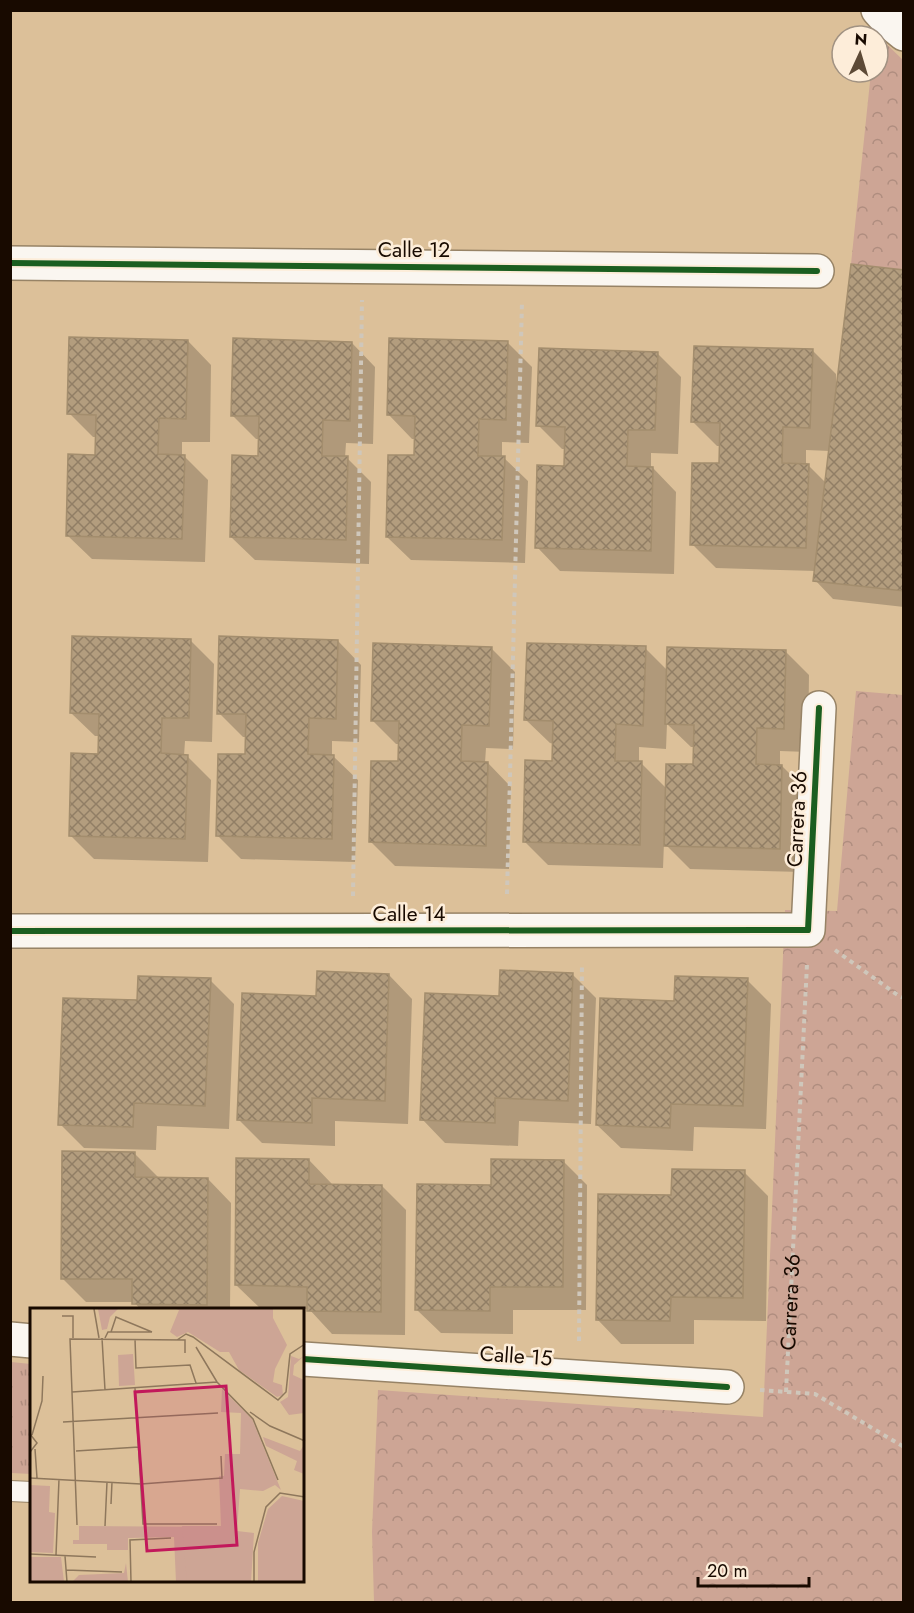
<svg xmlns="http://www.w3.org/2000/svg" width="914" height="1613" font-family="Jost,sans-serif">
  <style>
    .grass { fill: url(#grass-tufts) }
    .forest { fill: url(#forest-crowns) }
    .shadow { fill: #0003; fill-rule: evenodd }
    .building { fill: url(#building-cross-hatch); stroke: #a38d6d; stroke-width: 1.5 }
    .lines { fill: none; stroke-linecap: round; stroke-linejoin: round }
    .service-casing { stroke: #978366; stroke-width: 22 }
    .minor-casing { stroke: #978366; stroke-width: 36 }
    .path { stroke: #cfc7bb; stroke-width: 4; stroke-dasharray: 4.5 4.5; stroke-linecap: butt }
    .service { stroke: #faf6f0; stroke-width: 20 }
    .minor { stroke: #faf6f0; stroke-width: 33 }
    .cycleway-casing { stroke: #fdedd9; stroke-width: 10 }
    .cycleway { stroke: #1b5e20; stroke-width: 6 }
    .labels { text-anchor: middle; stroke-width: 5; stroke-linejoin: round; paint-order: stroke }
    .street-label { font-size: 21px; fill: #180a00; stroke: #fdedd9 }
    .inset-road { fill: none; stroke: #8e775c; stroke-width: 1.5 }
    .view { fill: #c2185b; fill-opacity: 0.15; stroke: #c2185b; stroke-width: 3 }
    .inset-edge { fill: none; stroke: #180a00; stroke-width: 3 }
  </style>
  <defs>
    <pattern id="grass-tufts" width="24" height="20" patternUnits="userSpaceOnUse" patternTransform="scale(1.5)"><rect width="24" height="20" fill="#cda595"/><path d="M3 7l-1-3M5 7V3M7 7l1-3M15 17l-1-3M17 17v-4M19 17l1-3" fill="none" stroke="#af8d7f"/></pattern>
    <pattern id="forest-crowns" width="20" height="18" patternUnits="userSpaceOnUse" patternTransform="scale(1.5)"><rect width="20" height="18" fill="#cda595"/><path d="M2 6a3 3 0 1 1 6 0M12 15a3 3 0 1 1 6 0" fill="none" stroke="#af8d7f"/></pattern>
    <pattern id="building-cross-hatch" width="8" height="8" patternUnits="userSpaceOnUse" patternTransform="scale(1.5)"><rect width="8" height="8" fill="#b39d7e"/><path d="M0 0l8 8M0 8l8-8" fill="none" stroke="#917e65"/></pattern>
  </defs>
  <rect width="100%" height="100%" fill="#dcc099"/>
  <path class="grass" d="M 11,1362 L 31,1364 L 31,1474 L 11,1473 Z"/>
  <path class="forest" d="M 875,33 L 903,60 L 903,270 L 851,264 L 871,72 L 878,72 L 878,36 L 875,36 Z
    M 856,691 L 903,695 L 903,1602 L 374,1602 L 372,1532 L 378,1390 L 763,1417 L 785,910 L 837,911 Z"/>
  <path class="shadow" d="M 904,271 L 904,607 L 833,599 L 815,580 L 816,571 L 716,568 L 692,544 L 720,465 L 721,446 L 717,446 L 693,422 L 812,350 L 836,374 L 836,384 L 838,384 ZM 806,450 L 830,451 L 826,483 L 808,465 L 806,465 Z
    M 188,341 L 211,365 L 210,442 L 182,442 L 182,456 L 184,456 L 208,480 L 205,562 L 92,559 L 68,536 L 96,456 L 97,437 L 93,437 L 69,413 Z
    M 352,343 L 375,367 L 373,444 L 346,443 L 345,458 L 347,458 L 371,482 L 369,564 L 255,560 L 231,537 L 260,458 L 260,439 L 256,439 L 232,415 Z
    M 508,343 L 532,367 L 529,443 L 502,442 L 502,458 L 504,458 L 528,481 L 525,563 L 411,560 L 387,537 L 416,457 L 416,439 L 412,439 L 389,415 Z
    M 657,353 L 681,377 L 678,454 L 651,453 L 651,468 L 653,468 L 676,492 L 674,574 L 560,571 L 537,547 L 565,467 L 565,449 L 562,449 L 538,425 Z
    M 191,641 L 214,664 L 212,742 L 185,741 L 184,756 L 187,756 L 211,780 L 208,862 L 94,859 L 70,835 L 99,755 L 100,736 L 95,736 L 71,713 Z
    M 338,641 L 361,665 L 359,742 L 332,741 L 332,757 L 334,757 L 358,780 L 355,862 L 241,859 L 217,835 L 246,756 L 247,737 L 243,737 L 219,713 Z
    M 491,648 L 515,672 L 513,749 L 486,748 L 485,763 L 488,763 L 511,787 L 509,869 L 395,866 L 371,842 L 399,763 L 400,744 L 396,744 L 372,720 Z
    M 645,648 L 668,671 L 786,652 L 809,675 L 808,752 L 780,751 L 780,766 L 782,766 L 806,790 L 803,872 L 690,869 L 664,843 L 663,868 L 548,865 L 525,842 L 553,763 L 554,744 L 550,743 L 526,720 ZM 667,724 L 691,747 L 695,747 L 694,766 L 667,789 L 641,763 L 639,763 L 639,747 L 666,749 Z
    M 572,974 L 596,998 L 591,1124 L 519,1121 L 518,1146 L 445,1143 L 422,1119 L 500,997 Z
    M 389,975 L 412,999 L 408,1124 L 335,1121 L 335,1146 L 262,1143 L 238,1119 L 317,997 Z
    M 210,980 L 234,1004 L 229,1129 L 157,1126 L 156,1150 L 84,1148 L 60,1124 L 138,1002 Z
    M 747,980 L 771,1004 L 766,1129 L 694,1127 L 693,1151 L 621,1148 L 597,1125 Z
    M 134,1153 L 158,1177 L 158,1179 L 208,1179 L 231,1203 L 230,1310 L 141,1310 L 134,1302 L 86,1302 L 62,1278 Z
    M 309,1160 L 332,1184 L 332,1186 L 382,1186 L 406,1210 L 405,1335 L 332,1334 L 309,1309 L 260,1308 L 236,1285 Z
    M 564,1162 L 587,1185 L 586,1310 L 513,1310 L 513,1334 L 441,1333 L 417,1310 Z
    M 744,1172 L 768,1196 L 766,1321 L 694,1320 L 694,1344 L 621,1344 L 598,1320 L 673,1196 Z"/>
  <path class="building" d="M 851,264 L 904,270 L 904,591 L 813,581 Z
    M 69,337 L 188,340 L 186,419 L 159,418 L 158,454 L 185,455 L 182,539 L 66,536 L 68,454 L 95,455 L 96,415 L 67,414 Z
    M 233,338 L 352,342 L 350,421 L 323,420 L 322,456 L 348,456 L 346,540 L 230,537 L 232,455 L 258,456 L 259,416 L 231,416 Z
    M 389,338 L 508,341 L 506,420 L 479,419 L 478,456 L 505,456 L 502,540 L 386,537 L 388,455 L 414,455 L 415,416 L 387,415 Z
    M 694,346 L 813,349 L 810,428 L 783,427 L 782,463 L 809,464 L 806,548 L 690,545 L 692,463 L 719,463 L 720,423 L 691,422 Z
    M 539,348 L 658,352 L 655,430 L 628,430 L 627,466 L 653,467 L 651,551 L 535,548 L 537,465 L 564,466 L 565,427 L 536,426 Z
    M 72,636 L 191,639 L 189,718 L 162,718 L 161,753 L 188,755 L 185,839 L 69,836 L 71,753 L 98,754 L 99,714 L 70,713 Z
    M 219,636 L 338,640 L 336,719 L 309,718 L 308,754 L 334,755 L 332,839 L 216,836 L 218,754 L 245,754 L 246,714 L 217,714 Z
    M 373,643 L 492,647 L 489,726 L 462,725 L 461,761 L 488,762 L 486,846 L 369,842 L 371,761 L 398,761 L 399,721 L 371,721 Z
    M 527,643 L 646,646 L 643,726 L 616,724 L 615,761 L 642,761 L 640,845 L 523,842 L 525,760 L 552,761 L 553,721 L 524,720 Z
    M 667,647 L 786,650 L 784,729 L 757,728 L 756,764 L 782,765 L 780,849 L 664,846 L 666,764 L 693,764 L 694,725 L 665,724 Z
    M 500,970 L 573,973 L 568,1101 L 495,1098 L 495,1123 L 420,1120 L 425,993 L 499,996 Z
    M 317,971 L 389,974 L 385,1101 L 312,1098 L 312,1123 L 237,1120 L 242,993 L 316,996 Z
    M 138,976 L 211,978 L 205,1106 L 134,1103 L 133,1127 L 58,1125 L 63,998 L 137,1000 Z
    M 675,976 L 748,978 L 743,1106 L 671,1104 L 670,1128 L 596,1125 L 600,998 L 674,1001 Z
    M 62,1151 L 135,1152 L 135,1177 L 208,1178 L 207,1305 L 132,1304 L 132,1279 L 61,1279 Z
    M 236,1158 L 309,1159 L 309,1184 L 382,1185 L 381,1312 L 307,1311 L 307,1287 L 235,1285 Z
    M 491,1159 L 564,1160 L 563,1287 L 490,1287 L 490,1311 L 415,1310 L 417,1184 L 491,1185 Z
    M 672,1169 L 745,1170 L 743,1298 L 671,1297 L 670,1321 L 596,1320 L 598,1194 L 671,1195 Z"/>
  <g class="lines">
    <defs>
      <path id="service" d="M 10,1491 L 32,1492"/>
      <path id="minor" d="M 878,10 L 888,21 L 904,34
        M 10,263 L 817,271
        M 10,931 L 808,930 L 819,708
        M 10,1339 L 32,1341
        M 303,1359 L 727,1387"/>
    </defs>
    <use href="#service" class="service-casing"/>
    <use href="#minor" class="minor-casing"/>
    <g class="path">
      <path d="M 507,894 L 522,302"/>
      <path d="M 353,896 L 362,300"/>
      <path d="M 835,950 L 899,996 L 904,998"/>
      <path d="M 579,1341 L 582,964"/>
      <path d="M 760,1390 L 815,1394 L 904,1447"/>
      <path id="s1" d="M 786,1392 L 807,964"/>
    </g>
    <use href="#service" class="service"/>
    <use href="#minor" class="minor"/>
    <defs>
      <path id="cycleway" d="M 10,263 L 817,271
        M 10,931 L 808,930 L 819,708
        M 303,1359 L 727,1387"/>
    </defs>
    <use href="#cycleway" class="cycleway-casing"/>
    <use href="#cycleway" class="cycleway"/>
  </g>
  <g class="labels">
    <g class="street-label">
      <text x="414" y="257">Calle 12</text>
      <text transform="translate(797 819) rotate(-87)" y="7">Carrera 36</text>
      <text x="409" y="921">Calle 14</text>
      <text dy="7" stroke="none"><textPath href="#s1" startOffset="90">Carrera 36</textPath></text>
      <text transform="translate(516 1356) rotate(4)" y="7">Calle 15</text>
    </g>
  </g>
  <g transform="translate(30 1308)">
    <rect width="274" height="274" fill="#dcc099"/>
    <path d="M 0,177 L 20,178 L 19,204 L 25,205 L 23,245 L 0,244 ZM 49,218 L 191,219 L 221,240 L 221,274 L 146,274 L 144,229 L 98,230 L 98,242 L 77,242 L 77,236 L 43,236 L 43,232 L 49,232 ZM 0,249 L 31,249 L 34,274 L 0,274 ZM 96,255 L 98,274 L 42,274 L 49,267 L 94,265 Z" fill="#cda595"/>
    <path d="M 68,1 L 88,1 L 80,9 L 77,21 L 72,22 ZM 146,1 L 243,1 L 243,10 L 257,37 L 245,61 L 243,74 L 252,77 L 253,87 L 247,89 L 209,62 L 199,44 L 190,44 L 158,24 L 147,29 L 140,24 L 149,2 ZM 261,48 L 269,51 L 274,48 L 264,57 L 263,67 L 274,72 L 274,105 L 259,107 L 250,94 L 258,89 ZM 192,81 L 222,111 L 251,182 L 245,177 L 233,183 L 210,181 L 207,223 L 224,225 L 221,274 L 157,274 L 152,218 L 191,218 L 189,168 L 194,168 L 195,146 L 210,146 L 211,105 L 191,104 ZM 233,129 L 270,143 L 274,137 L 274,166 L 264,162 L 267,153 L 236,138 ZM 252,188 L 274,193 L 274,274 L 228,274 L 228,235 L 238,201 Z" fill="#cda595"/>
    <path d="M 103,46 L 105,77 L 89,78 L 88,47 Z" fill="#cda595"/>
    <path class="inset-road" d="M 64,1 L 69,30M 32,8 L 43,8 L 43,30M 81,24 L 86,9 L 122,24M 72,30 L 75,82M 75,30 L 78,24 L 122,24M 105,31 L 106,60 L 160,57 L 166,75M 147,32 L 156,26 L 163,29 L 248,92 L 256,84 L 260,46 L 275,36M 166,39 L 187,74 L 223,111 L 248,172M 105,80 L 113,216 L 187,216M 42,84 L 187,74M 220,104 L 240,118 L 275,133M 33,114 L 188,105M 0,126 L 7,135 L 0,144M 2,127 L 12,93 L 13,68M 5,141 L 7,170M 46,143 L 109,139M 0,170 L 111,176 L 192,170 L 191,148M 81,196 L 82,174M 47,217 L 40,31 L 155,32 L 155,45M 75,218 L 77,174M 0,246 L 66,249M 26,247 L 29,171M 35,248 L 37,274M 36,262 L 92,264M 101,274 L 100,232 L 141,230M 224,274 L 224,244 L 236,199 L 250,185 L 275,189"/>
    <path class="view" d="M 196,78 L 207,237 L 117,243 L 105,84 Z"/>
    <rect width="274" height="274" class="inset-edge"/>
  </g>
  <rect width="914" height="1613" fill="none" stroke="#180a00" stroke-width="24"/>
  <g transform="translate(860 54) rotate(4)"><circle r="28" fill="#fdedd9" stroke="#a19282" stroke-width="1.5"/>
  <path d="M0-4.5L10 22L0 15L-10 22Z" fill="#5d4a36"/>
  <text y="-9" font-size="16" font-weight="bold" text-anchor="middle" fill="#180a00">N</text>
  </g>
  <path d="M698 1577v9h111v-9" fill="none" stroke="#180a00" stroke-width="3"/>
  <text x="707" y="1577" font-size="18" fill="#180a00" stroke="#fdedd9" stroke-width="4.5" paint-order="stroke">20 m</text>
</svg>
